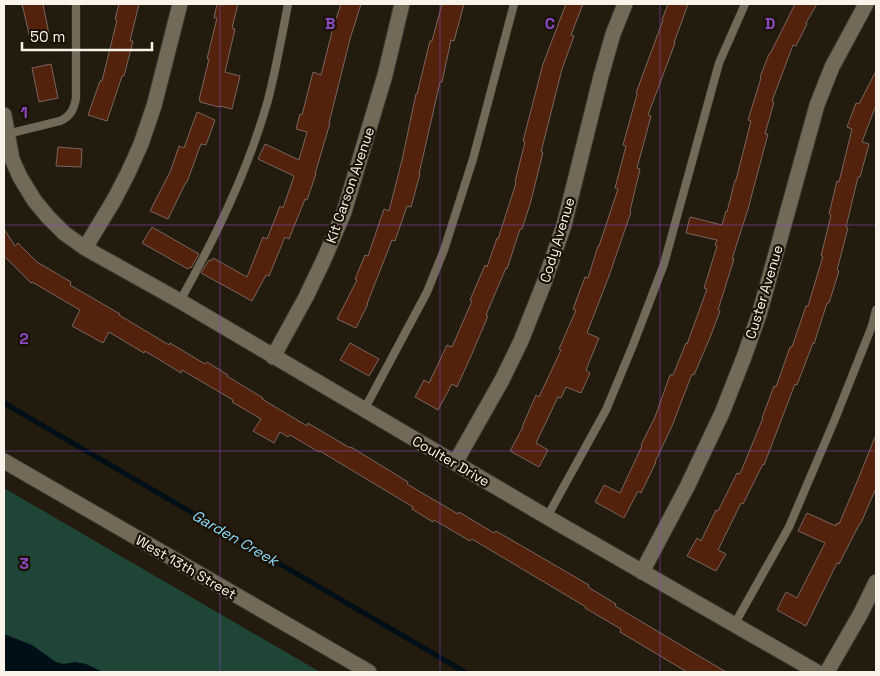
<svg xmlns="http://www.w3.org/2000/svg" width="880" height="676" font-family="'Space Grotesk',sans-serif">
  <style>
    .green { fill: #1f4536 }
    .water { fill: #000f17 }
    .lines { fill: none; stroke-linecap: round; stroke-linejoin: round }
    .stream { stroke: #000f17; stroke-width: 5 }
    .building { fill: #52220d; stroke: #79655e }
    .service-casing { stroke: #3b352f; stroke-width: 9 }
    .minor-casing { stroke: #3b352f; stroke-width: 17 }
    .secondary-casing { stroke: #3b352f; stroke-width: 17 }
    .service { stroke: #726958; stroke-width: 8 }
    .minor { stroke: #726958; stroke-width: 15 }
    .secondary { stroke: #726958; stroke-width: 15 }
    .grid { fill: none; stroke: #8e4ac5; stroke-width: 1; stroke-opacity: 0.55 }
    .labels { text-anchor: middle; stroke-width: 4.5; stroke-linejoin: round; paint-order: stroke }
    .street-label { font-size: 14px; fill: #f9f3ea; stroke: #191205 }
    .water-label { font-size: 15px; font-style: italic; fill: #8bd7f7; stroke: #191205 }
    .grid-label { font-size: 16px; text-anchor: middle; font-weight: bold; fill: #8e4ac5; stroke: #191205; stroke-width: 4.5; stroke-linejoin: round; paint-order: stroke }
  </style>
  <rect width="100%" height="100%" fill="#231b0d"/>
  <path class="green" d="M 4,488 L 320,672 L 4,672 Z"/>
  <path class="water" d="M 4,634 L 32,645 L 56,662 L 64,664 L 75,662 L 86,664 L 103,672 L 4,672 Z"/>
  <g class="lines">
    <path class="stream" d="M 4,403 L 465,672"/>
  </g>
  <path class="building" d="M 22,4 L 43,4 L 49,34 L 30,38 Z
    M 119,4 L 139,4 L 130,41 L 133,41 L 124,76 L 122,76 L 107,121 L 88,115 L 100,81 L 102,81 L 117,20 L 115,19 Z
    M 217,4 L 238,4 L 232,28 L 235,29 L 225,72 L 240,76 L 232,109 L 220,106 L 219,107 L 200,102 L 200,100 L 199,100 L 209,59 L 207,59 L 217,18 L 214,18 Z
    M 341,4 L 361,4 L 350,39 L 329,123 L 330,123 L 315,174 L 316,174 L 307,200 L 305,199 L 289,239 L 285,237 L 269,276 L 266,275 L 252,301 L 201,273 L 209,260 L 211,261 L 213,258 L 247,277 L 263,237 L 267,239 L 280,206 L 283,208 L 294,176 L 258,159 L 265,144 L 299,160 L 307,132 L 296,129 L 300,114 L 302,115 L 313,72 L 321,75 L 333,28 Z
    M 442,4 L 464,4 L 454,41 L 451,40 L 442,82 L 440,82 L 419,174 L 420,174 L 411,207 L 407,206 L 395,241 L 392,240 L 367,304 L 368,304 L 356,328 L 337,319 L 357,280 L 355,279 L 365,255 L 368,256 L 384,209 L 389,211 L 402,160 L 416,94 L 417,94 L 430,41 L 432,41 Z
    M 566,4 L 583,4 L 571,35 L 574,36 L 562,69 L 541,152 L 543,152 L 531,201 L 522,229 L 520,229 L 507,269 L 506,268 L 486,315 L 488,316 L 471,356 L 457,387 L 452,384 L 438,410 L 415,397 L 424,380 L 429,383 L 447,345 L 452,347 L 472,301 L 470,300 L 485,265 L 487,267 L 497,238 L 498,239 L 516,183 L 515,182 L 525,142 L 523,141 L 543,64 Z
    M 668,4 L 688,4 L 674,43 L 675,43 L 648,115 L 651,116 L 637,168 L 640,169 L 630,211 L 631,212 L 609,276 L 587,333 L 599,338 L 586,370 L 590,373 L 581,393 L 566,387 L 561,398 L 558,397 L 536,443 L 548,450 L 539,467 L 510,451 L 523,427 L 522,427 L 536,395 L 539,397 L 561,350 L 559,349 L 576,310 L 573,309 L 585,277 L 588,278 L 598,246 L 599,246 L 618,189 L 615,188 L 626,146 L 623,145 L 637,94 L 636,93 L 663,20 L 662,20 Z
    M 795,4 L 817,4 L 806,23 L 807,24 L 796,46 L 793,45 L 772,101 L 774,102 L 765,134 L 768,134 L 748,209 L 732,259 L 734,259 L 718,310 L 720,311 L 711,335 L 694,375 L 692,374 L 672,426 L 655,462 L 656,462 L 641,493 L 638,491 L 624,518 L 595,502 L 604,485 L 620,493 L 642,446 L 641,445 L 655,417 L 670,375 L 673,375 L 686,343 L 687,344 L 707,289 L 704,288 L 717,246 L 715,245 L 717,240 L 686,233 L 690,217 L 722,225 L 726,211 L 727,212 L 735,180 L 736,180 L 751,121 L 748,120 L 761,78 L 760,77 L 769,54 L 770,54 Z
    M 51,64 L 58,98 L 39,102 L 32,68 Z
    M 876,71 L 876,105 L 862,142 L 869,144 L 860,177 L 858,177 L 846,227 L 848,228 L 837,270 L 839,271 L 829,303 L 827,303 L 814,344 L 813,343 L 797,385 L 795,384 L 764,465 L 763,464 L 743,504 L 741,503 L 718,550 L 726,554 L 716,571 L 687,556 L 697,538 L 701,541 L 716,510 L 718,511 L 737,473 L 740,474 L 763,418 L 762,418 L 774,386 L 776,387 L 790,347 L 792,347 L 806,306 L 808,306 L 823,256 L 821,256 L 831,215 L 829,214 L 837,181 L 839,182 L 852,129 L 847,127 L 856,103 L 859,104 Z
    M 197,112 L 215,120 L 206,145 L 201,144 L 187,182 L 186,182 L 168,219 L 150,211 L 171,170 L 179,146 L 184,148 Z
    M 58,147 L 82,149 L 81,167 L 56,166 Z
    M 152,227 L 199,254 L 191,268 L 190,267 L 188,269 L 142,243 Z
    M 4,229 L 15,246 L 18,243 L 37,262 L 71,282 L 70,285 L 120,314 L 119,315 L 169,345 L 170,343 L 205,364 L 207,362 L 228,375 L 227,376 L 263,398 L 262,399 L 307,426 L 308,423 L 350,448 L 351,447 L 408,482 L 407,484 L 458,514 L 459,512 L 494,533 L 496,531 L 589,585 L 588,587 L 616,604 L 615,606 L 726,672 L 687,672 L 620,632 L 621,629 L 585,608 L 586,607 L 472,539 L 470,541 L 434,520 L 433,522 L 412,509 L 413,507 L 320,451 L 319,452 L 290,435 L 288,437 L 280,432 L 274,443 L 253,431 L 261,419 L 232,402 L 233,400 L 182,370 L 181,373 L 145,351 L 144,353 L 109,332 L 103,343 L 72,326 L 80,310 L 32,282 L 31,283 L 4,256 Z
    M 350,343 L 379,359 L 369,376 L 340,360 Z
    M 875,437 L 876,437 L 876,488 L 861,523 L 860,523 L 839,564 L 837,563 L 806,626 L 777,610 L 786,592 L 797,598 L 825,543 L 798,531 L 807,513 L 836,526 L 837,523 L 839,524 L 859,477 Z"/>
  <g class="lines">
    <defs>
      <path id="service" d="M 7,134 L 60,121 C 71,116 74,109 76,98 L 76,4
        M 180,301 C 215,238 248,171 268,100 C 276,69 282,36 288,4
        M 364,410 L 427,292 L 444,250 L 473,159 L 514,4
        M 547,517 L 606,410 L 633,345 L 664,264 L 719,63 L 745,4
        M 734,625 L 789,527 L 835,419 L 872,326 L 876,310"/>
      <path id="minor" d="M 4,115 L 12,159 L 20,177 L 34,200 L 48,217 L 64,233 L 85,248 L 180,301 L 547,517 L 817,672
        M 85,248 L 114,200 L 128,173 L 141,144 L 154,106 L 180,4
        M 273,357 L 306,297 L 325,257 L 344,212 L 385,75 L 402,4
        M 455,463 L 502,380 L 521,341 L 544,283 L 564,225 L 601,76 L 613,34 L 625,4
        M 642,572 L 687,487 L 722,413 L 744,357 L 759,315 L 817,105 L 832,67 L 866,4
        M 827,672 L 861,613 L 876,582"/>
      <path id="secondary" d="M 4,461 L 369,672"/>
    </defs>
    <use href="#service" class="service-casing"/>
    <use href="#minor" class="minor-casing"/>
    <use href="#secondary" class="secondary-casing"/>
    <use href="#service" class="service"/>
    <use href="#minor" class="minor"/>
    <use href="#secondary" class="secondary"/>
  </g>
  <path class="grid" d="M 220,4 L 220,672M 440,4 L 440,672M 660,4 L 660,672M 4,225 L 876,225M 4,451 L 876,451"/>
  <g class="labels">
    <g class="street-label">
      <text transform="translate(350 185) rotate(-71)" y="5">Kit Carson Avenue</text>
      <text transform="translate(557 240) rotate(-73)" y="5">Cody Avenue</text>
      <text transform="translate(764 292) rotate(-73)" y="5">Custer Avenue</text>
      <text transform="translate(451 461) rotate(30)" y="5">Coulter Drive</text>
      <text transform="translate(186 567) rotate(30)" y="5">West 13th Street</text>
    </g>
    <g class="water-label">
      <text transform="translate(235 538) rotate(30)" y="5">Garden Creek</text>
    </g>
  </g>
  <g class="grid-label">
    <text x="330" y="29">B</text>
    <text x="550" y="29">C</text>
    <text x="770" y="29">D</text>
    <text x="24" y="118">1</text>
    <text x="24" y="344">2</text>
    <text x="24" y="569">3</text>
  </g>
  <rect width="880" height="676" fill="none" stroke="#f9f3ea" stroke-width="10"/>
  <path d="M22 42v8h130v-8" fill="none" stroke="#f9f3ea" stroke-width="2.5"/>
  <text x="30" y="42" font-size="15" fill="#f9f3ea" stroke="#191205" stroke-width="4" paint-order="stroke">50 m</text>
</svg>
